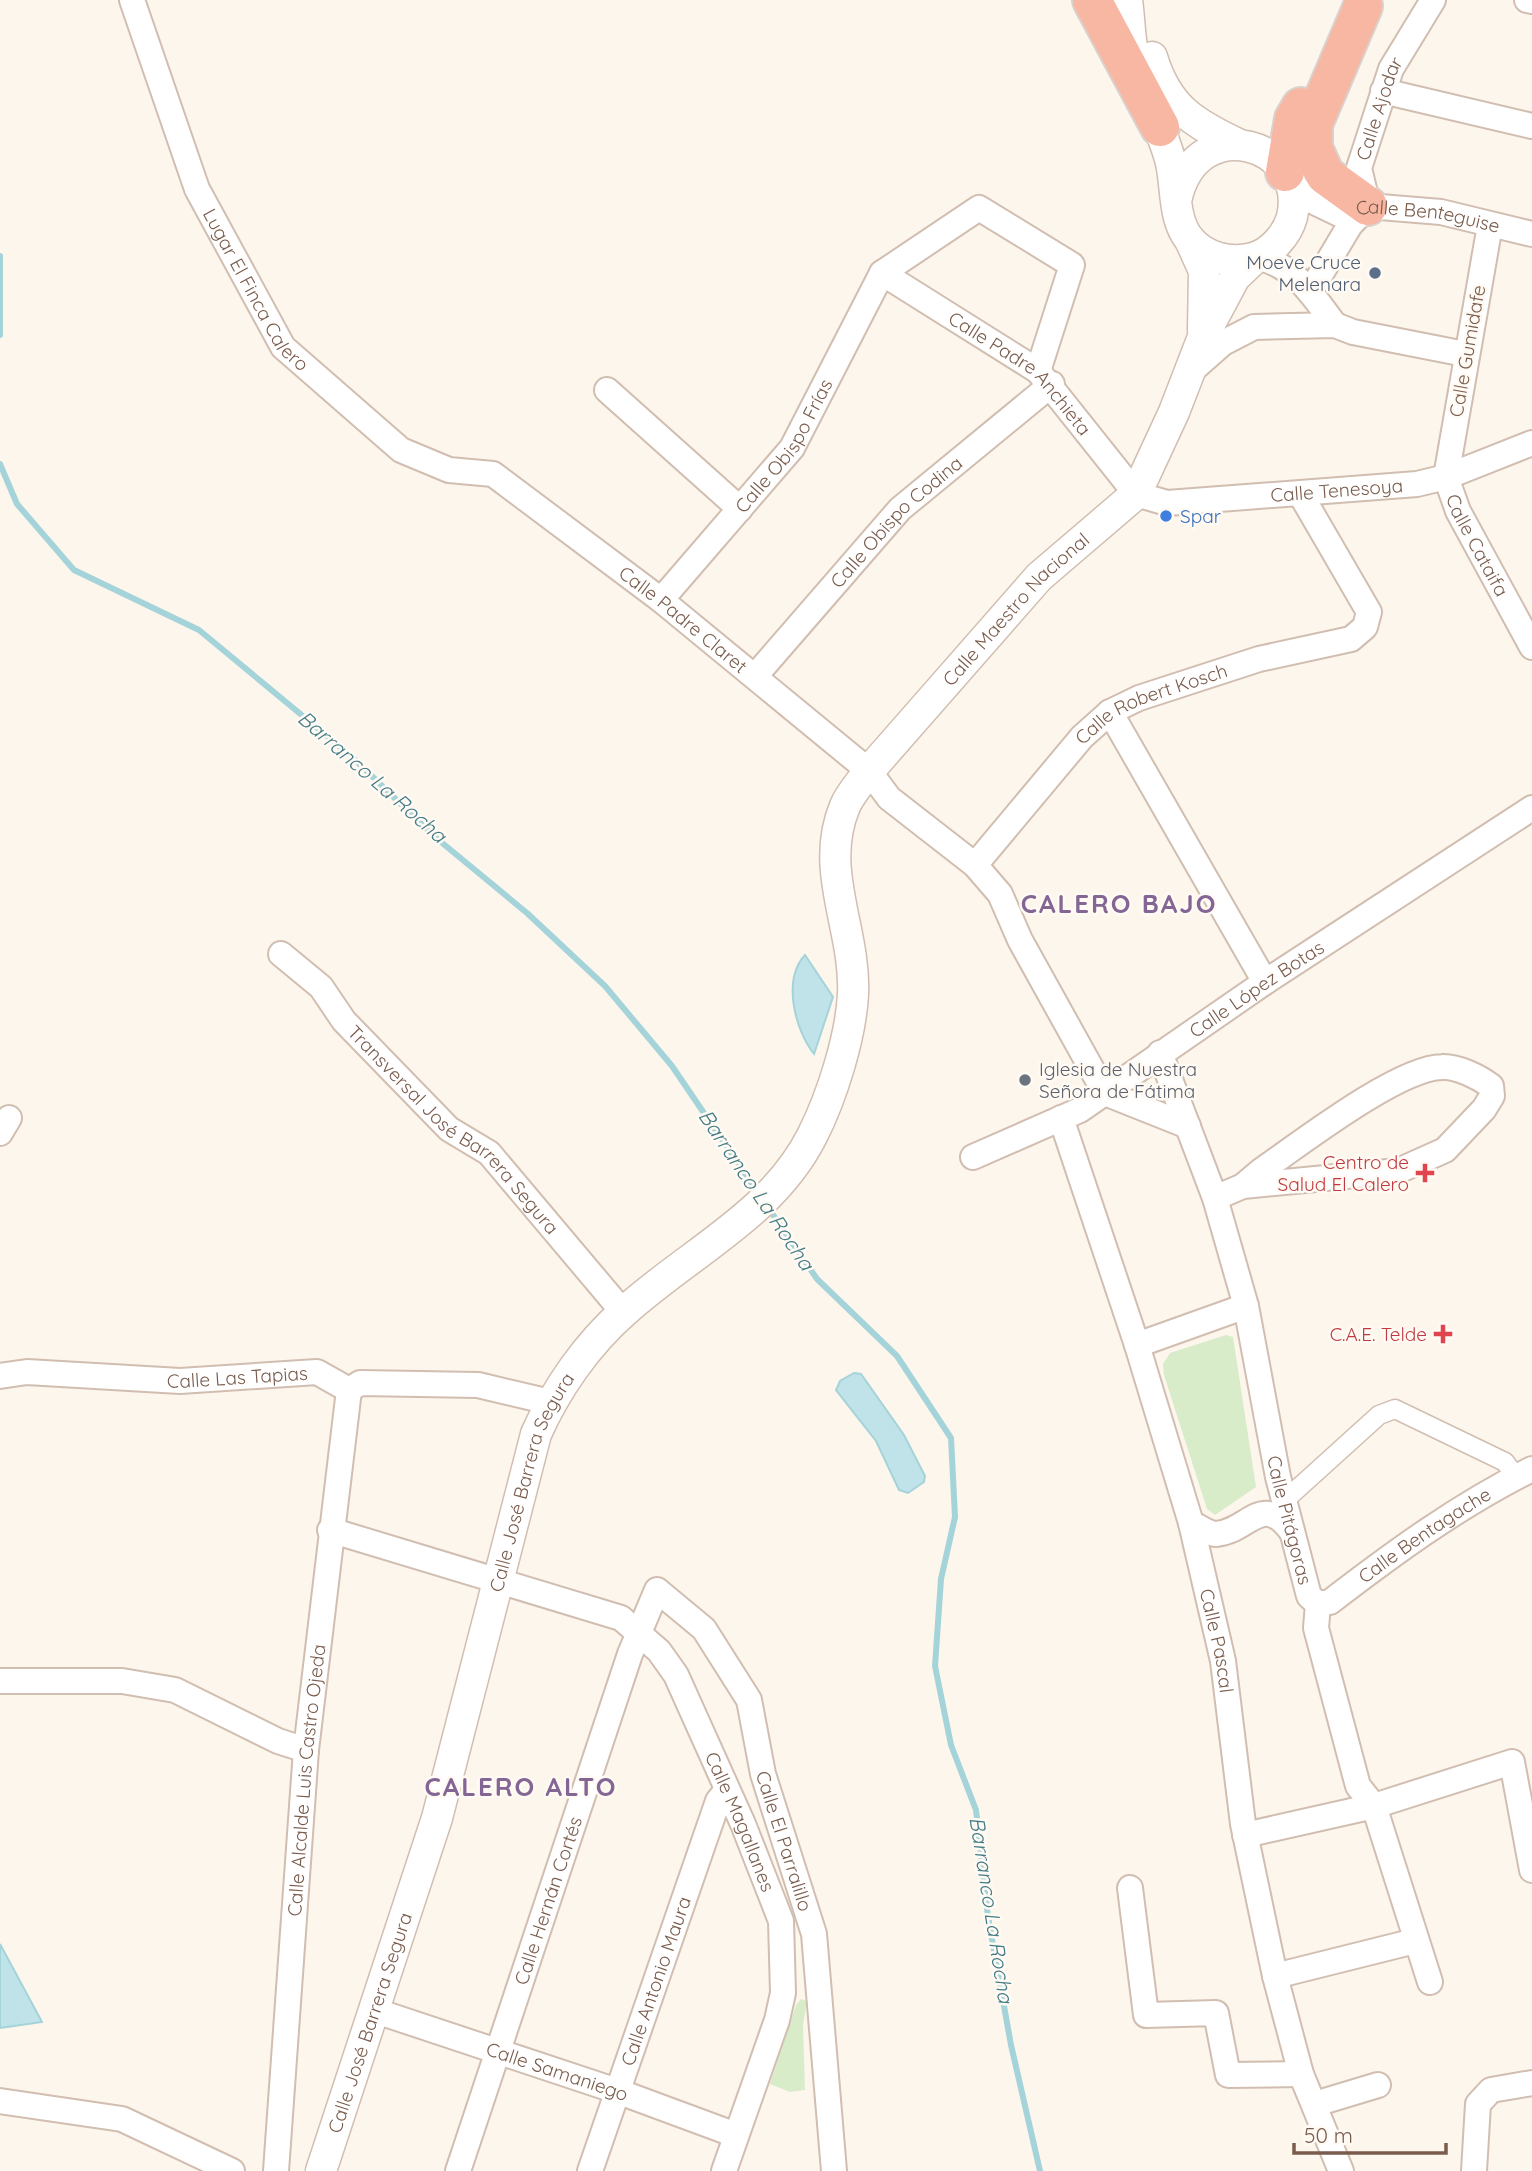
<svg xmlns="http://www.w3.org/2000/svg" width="1532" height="2171" font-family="Quicksand,sans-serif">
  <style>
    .green { fill: #d8ecc9 }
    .water { fill: #bfe3e8; stroke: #a5d3da; stroke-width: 2 }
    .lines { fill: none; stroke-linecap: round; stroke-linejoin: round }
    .stream { stroke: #a5d3da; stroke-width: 6 }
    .pedestrian-casing { stroke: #d1beb0; stroke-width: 21 }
    .minor-casing { stroke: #d1beb0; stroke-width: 28 }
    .tertiary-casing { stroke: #d1beb0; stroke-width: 33 }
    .motorway-casing { stroke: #dad1cd; stroke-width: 42 }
    .pedestrian { stroke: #fff; stroke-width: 18 }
    .minor { stroke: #fff; stroke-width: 24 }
    .tertiary { stroke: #fff; stroke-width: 30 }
    .motorway { stroke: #f7b7a3; stroke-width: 38 }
    .service-dot { fill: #5c6f8a; stroke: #fffaf3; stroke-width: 2.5 }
    .shop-dot { fill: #3f7fe0; stroke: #fffaf3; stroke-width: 2.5 }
    .worship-dot { fill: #6b7280; stroke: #fffaf3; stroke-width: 2.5 }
    .health-dot { fill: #e0444e; stroke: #fffaf3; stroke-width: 2.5 }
    .labels { text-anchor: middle; stroke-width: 5; stroke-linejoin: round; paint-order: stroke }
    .street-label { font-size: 19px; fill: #7a5c4d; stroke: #fffaf3 }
    .service-label { font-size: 19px; fill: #4e5e75; stroke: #fffaf3; text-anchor: end }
    .shop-label { font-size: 19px; fill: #366cbe; stroke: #fffaf3; text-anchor: start }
    .worship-label { font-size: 19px; fill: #5b616d; stroke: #fffaf3; text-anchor: start }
    .health-label { font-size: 19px; fill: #be3a42; stroke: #fffaf3; text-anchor: end }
    .water-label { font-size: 21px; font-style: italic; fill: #437c86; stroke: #fffaf3 }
    .district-label { font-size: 26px; font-weight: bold; letter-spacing: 2px; fill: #846695; stroke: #fffaf3 }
  </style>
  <rect width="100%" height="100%" fill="#fdf6ec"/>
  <path class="green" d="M 1226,1335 L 1233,1337 L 1256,1487 L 1215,1515 L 1207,1509 L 1164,1375 L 1163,1364 L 1170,1353 Z
    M 801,1999 L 807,2001 L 803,2025 L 805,2090 L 790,2092 L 770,2084 L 796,2005 Z"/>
  <path class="water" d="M 805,955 L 833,997 L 814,1054 C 795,1030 782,980 805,955 Z
    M 854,1373 L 861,1374 L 904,1435 L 925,1476 L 924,1482 L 908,1493 L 899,1490 L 876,1441 L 836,1390 L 840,1381 Z
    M 0,1944 L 42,2022 L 0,2028 Z"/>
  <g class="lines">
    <path class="stream" d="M 0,256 L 0,335
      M 0,464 L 17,504 L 74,570 L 199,630 L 350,755 L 435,837 L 527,913 L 605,986 L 672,1066 L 759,1194
      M 767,1206 L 817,1279 L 897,1356 L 951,1438 L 955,1517 L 941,1579 L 935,1666 L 951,1745 L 976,1810 L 988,1917 L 1011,2045 L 1040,2171"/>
    <defs>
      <path id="pedestrian" d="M 1284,1501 L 1379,1415 L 1395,1409 L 1505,1462 L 1516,1477"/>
      <g id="minor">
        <path id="s1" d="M 132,0 L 197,189 L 283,347 L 401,450 L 449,470 L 493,474 L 661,600 L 869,771 L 889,798 L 975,865 L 1000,894 L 1020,940 L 1105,1093 L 1188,1126"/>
        <path d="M 1527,0 L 1532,1"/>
        <path d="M 1383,91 L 1532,126"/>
        <path id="s2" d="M 1290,183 L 1312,201 L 1339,214 L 1368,206 L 1441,212 L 1532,234"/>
        <path id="s3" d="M 1490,225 L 1446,477 L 1458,511 L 1532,647"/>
        <path d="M 1257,257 C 1296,266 1312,295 1335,325"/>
        <path id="s4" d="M 882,273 L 1038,371 L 1136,494 L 1167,503 L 1417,484 L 1446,477 L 1532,443"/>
        <path id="s5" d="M 1310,292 L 1350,225 L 1368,206 L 1359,168 L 1391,69 L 1433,0"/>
        <path d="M 1189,373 L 1223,343 L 1254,327 L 1335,325 L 1353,332 L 1465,354"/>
        <path d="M 607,390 L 740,509"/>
        <path id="s6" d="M 661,600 L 792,448 L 882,273 L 979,208 L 1072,265 L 1038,371"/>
        <path id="s7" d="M 756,675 L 900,509 L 1052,384"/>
        <path d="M 1110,712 L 1265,982"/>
        <path id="s8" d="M 975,865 L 1082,737 L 1110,712 L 1139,698 L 1259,659 L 1351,639 L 1365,627 L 1369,612 L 1301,495"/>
        <path id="s9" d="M 281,954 L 321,987 L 344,1021 L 449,1129 L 489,1153 L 623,1312"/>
        <path id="s10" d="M 1160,1053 L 1215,1198 L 1246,1306 L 1278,1477 L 1309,1596 L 1318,1604"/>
        <path id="s11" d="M 1061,1118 L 1137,1345 L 1191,1523 L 1223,1661 L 1243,1824 L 1275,1976 L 1301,2074 L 1341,2171"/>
        <path d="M 0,1133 L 9,1118"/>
        <path id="s12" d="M 973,1157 L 1080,1110 L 1265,982 L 1532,808"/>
        <path d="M 1215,1198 L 1243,1186 L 1262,1170 C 1301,1143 1398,1068 1442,1067 C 1457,1066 1479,1077 1491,1086 L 1492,1096 L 1484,1109 L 1445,1150 L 1398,1171 L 1243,1186"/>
        <path d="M 1137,1345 L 1246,1306"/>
        <path id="s13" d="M 0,1376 L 27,1372 L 180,1381 L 317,1372 L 349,1390 L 360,1383 L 478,1385 L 550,1402"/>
        <path d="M 1191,1523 C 1199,1527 1209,1534 1216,1534 C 1250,1531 1261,1491 1292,1532"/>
        <path id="s14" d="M 330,1530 L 621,1618 L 659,1651 L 676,1675 L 743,1824 L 781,1921 L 783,1993 L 777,2020 L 724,2171"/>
        <path d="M 1318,1604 L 1316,1628 L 1358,1786 L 1374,1806 L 1430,1982"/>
        <path id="s15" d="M 1318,1604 L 1330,1602 C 1395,1552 1458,1506 1532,1469"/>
        <path d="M 0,1681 L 122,1681 L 175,1690 L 278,1741 L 306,1750"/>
        <path d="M 1245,1835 L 1374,1806 L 1512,1762 L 1532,1870"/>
        <path d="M 1130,1888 L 1146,2015 L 1216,2013 L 1228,2075 L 1301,2074"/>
        <path d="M 1275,1976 L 1415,1941"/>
        <path id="s16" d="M 376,2011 L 617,2091 L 736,2135"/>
        <path d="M 0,2101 L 122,2119 L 232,2171"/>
        <path d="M 1315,2104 L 1378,2085"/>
        <path id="s17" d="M 276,2171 L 306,1750 L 349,1390"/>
        <path id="s18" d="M 458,2171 L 630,1654 L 657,1590 L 704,1629 L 749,1700 L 763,1774 L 814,1934 L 834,2171"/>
        <path id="s19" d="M 590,2171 L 718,1801 L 726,1791"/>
        <path d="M 1474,2171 L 1478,2104 L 1491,2090 L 1532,2083"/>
      </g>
      <g id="tertiary">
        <path d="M 1127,0 C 1130,22 1130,47 1136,69 C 1145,99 1161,127 1170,159 C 1177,184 1172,219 1190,240 C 1206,258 1230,264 1253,258 C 1271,253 1287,235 1292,217 C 1309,143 1198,110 1177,197"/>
        <path d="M 1152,57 C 1167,107 1193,123 1238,144"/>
        <path d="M 1190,240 L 1204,271 L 1203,330"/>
        <path id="s20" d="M 321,2171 L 437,1818 L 536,1434 C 556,1389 587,1344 625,1311 C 689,1253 772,1215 812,1136 C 832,1097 851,1036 853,994 C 856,929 818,870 845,806 C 850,794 861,782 869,771 L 1039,577 L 1136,494 L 1174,412 L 1203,337 L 1235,277 L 1255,258"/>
      </g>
      <path id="motorway" d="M 1092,0 L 1160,127
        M 1363,6 L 1313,124 L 1313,148 L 1325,175 L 1368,206
        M 1285,172 L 1294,119 L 1301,107"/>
    </defs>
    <use href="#pedestrian" class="pedestrian-casing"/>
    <use href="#minor" class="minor-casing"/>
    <use href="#tertiary" class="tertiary-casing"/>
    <use href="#motorway" class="motorway-casing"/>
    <use href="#pedestrian" class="pedestrian"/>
    <use href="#minor" class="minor"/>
    <use href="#tertiary" class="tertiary"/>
    <use href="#motorway" class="motorway"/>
  </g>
  <circle class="service-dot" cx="1375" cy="273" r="7"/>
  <circle class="shop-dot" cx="1166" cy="516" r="7"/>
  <circle class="worship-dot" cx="1025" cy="1080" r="7"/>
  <g class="health-dot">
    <path d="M1421.5 1162.5h7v7h7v7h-7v7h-7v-7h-7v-7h7z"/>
    <path d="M1439.5 1323.5h7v7h7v7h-7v7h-7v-7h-7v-7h7z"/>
  </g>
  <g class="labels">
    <g class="street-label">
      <text dy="7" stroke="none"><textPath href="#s5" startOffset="206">Calle Ajodar</textPath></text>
      <text dy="7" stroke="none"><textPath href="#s2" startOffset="149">Calle Benteguise</textPath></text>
      <text dy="7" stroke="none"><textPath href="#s1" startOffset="317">Lugar El Finca Calero</textPath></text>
      <text transform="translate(1467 351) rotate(-80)" y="7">Calle Gumidafe</text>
      <text dy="7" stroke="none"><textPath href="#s4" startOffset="172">Calle Padre Anchieta</textPath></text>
      <text dy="7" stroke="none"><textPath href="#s6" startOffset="198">Calle Obispo Frías</textPath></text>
      <text dy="7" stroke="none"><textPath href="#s4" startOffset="544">Calle Tenesoya</textPath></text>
      <text dy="7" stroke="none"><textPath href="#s7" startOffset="208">Calle Obispo Codina</textPath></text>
      <text dy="7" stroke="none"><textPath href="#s3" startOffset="331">Calle Cataifa</textPath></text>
      <text dy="7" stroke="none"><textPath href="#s20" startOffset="1780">Calle Maestro Nacional</textPath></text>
      <text dy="7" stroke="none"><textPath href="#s1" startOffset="872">Calle Padre Claret</textPath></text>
      <text dy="7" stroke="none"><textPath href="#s8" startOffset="245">Calle Robert Kosch</textPath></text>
      <text dy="7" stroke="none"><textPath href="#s12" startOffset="331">Calle López Botas</textPath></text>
      <text dy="7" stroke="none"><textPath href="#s9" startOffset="248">Transversal José Barrera Segura</textPath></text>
      <text dy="7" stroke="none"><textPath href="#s13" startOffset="238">Calle Las Tapias</textPath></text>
      <text dy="7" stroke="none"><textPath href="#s20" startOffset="721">Calle José Barrera Segura</textPath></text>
      <text dy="7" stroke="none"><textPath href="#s10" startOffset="486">Calle Pitágoras</textPath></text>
      <text dy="7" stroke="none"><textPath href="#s15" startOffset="128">Calle Bentagache</textPath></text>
      <text dy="7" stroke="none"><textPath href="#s11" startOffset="546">Calle Pascal</textPath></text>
      <text dy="7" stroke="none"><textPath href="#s17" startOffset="392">Calle Alcalde Luis Castro Ojeda</textPath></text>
      <text dy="7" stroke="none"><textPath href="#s14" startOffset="544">Calle Magallanes</textPath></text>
      <text dy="7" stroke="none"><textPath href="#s18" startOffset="905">Calle El Parralillo</textPath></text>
      <text dy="7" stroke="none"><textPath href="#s18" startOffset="285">Calle Hernán Cortés</textPath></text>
      <text dy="7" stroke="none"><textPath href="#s19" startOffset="201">Calle Antonio Maura</textPath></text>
      <text dy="7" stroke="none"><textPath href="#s20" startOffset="156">Calle José Barrera Segura</textPath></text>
      <text dy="7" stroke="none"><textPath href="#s16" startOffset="191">Calle Samaniego</textPath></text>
    </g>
    <g class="service-label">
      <text x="1361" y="269">Moeve Cruce<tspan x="1361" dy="22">Melenara</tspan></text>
    </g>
    <g class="shop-label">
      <text x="1180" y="523">Spar</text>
    </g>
    <g class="worship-label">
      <text x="1039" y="1076">Iglesia de Nuestra<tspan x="1039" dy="22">Señora de Fátima</tspan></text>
    </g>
    <g class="health-label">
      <text x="1409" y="1169">Centro de<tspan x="1409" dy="22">Salud El Calero</tspan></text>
      <text x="1427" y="1341">C.A.E. Telde</text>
    </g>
    <g class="water-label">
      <text transform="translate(372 777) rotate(41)" y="7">Barranco La Rocha</text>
      <text transform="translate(756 1190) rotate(56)" y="7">Barranco La Rocha</text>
      <text transform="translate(991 1910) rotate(81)" y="7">Barranco La Rocha</text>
    </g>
    <g class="district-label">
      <text x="1119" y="913">CALERO BAJO</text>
      <text x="521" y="1796">CALERO ALTO</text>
    </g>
  </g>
  <path d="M1294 2143v10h152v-10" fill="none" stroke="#7a5c4d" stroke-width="3.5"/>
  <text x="1304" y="2143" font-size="21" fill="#7a5c4d" stroke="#fffaf3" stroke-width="5" paint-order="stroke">50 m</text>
</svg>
